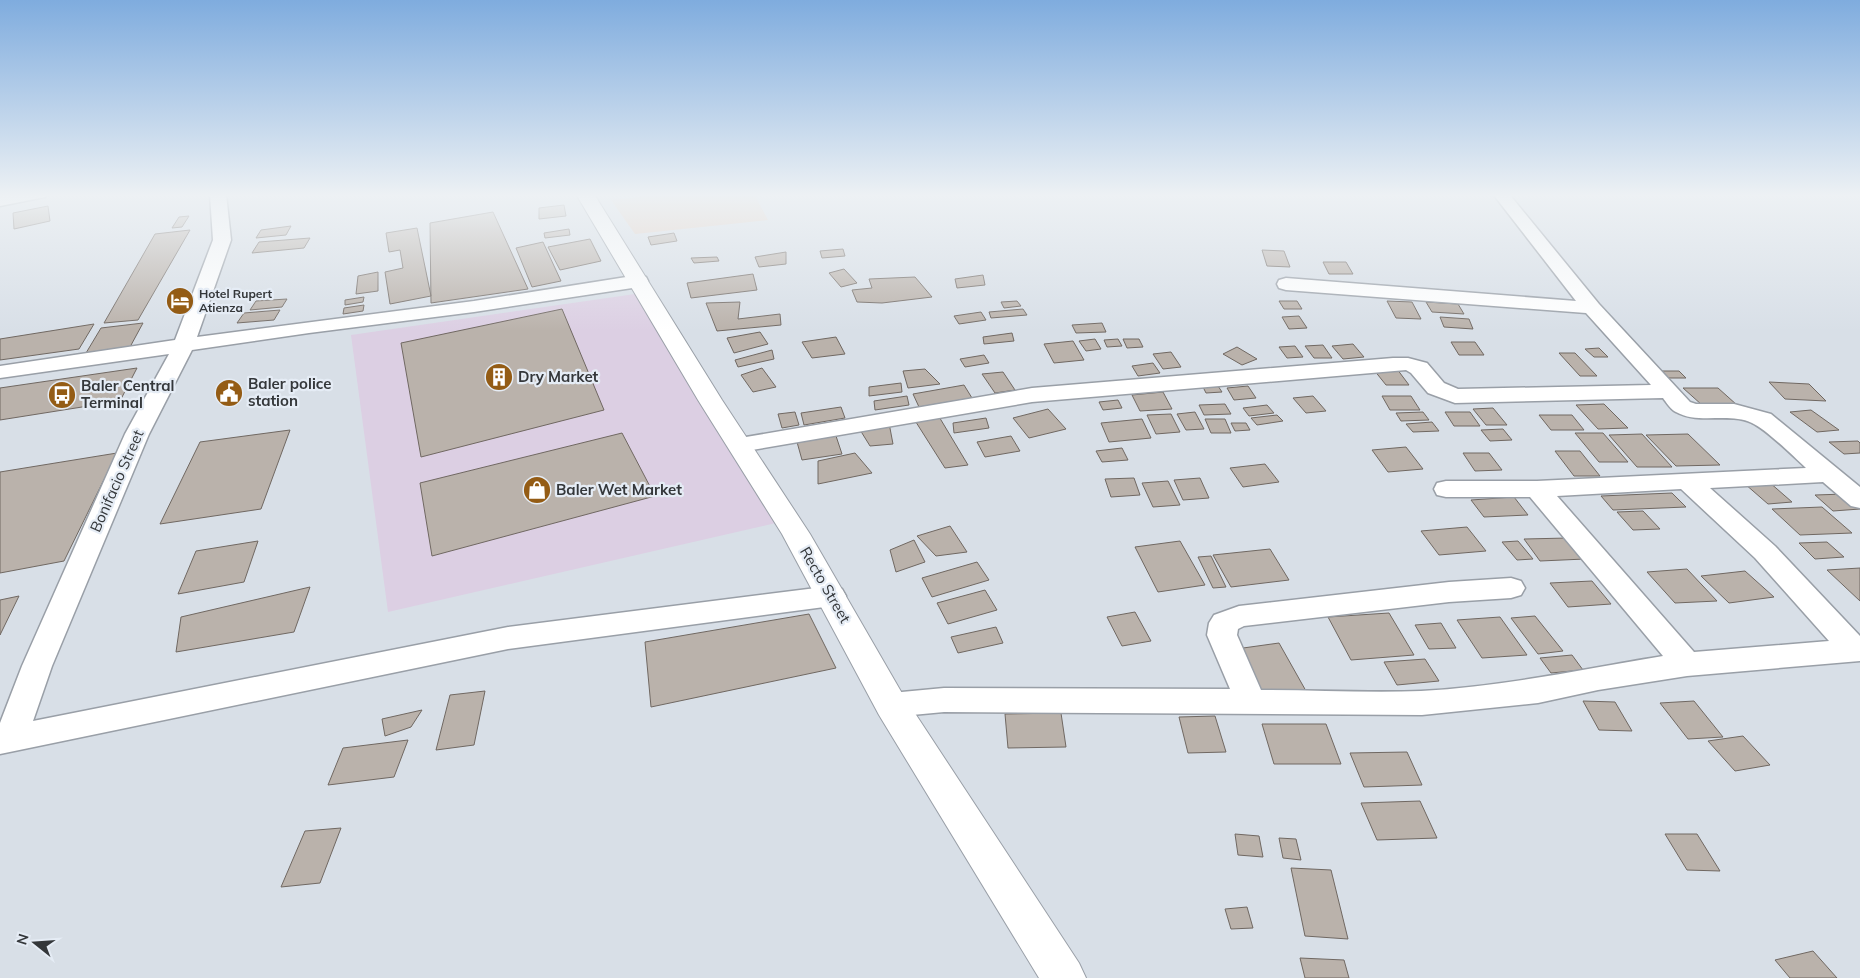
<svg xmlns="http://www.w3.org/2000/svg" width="1860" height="978" font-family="Mulish,sans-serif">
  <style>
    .commercial { fill: #dccfe3 }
    .industrial { fill: #e5d0c2 }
    .building { fill: #bab2ab; stroke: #706862 }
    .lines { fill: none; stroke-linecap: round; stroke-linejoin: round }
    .minor-casing { stroke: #999fa7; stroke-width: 3 }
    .tertiary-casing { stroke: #999fa7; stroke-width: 2 }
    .minor { fill: #fff; fill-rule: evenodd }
    .tertiary { fill: #fff; fill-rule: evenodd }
    .labels { text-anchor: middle; stroke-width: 4.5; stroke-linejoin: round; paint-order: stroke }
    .far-poi-label { font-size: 12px; font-weight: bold; fill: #34373a; stroke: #e5ecf5; text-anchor: start }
    .poi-label { font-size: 15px; font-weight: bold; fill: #34373a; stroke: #e5ecf5; text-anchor: start }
    .street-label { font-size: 15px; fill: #34373a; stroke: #e5ecf5 }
  </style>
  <rect width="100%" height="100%" fill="#d8dfe7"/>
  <path class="commercial" d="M 642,293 L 776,523 L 388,612 L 351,335 Z"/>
  <path class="industrial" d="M 664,194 L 754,194 L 768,220 L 635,234 L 611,200 Z"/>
  <path class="building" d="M 564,205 L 566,216 L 539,219 L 539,208 Z
    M 48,206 L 50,221 L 14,229 L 13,213 Z
    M 493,212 L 528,289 L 431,303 L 430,223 Z
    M 189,216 L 182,227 L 172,228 L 179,217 Z
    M 291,226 L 286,235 L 256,238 L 261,230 Z
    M 417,228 L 431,296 L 390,304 L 385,272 L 403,268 L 400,250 L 389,252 L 386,233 Z
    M 569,229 L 570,235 L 545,238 L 544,233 Z
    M 190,230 L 138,320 L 104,323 L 155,234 Z
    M 674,233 L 677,241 L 651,245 L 648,237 Z
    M 310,238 L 304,248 L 252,253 L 259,242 Z
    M 590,239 L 601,261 L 560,270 L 548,247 Z
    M 543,242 L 561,281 L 532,287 L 516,248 Z
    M 843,249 L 845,256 L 822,258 L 820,251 Z
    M 1262,250 L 1284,251 L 1290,267 L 1267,266 Z
    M 786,252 L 786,264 L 759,267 L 755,257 Z
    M 717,257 L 719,261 L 694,263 L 691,258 Z
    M 1323,262 L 1346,262 L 1353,274 L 1329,274 Z
    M 844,269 L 857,283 L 841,287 L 829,273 Z
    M 378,272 L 378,291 L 356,294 L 358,276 Z
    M 753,274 L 757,290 L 691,298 L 687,283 Z
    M 983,275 L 985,285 L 957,288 L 955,279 Z
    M 915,277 L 932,297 L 882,303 L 857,302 L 852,290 L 872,288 L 869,279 Z
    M 364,297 L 363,302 L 345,305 L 345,300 Z
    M 287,299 L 282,307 L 250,310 L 256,301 Z
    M 1017,301 L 1021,306 L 1004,308 L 1001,302 Z
    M 1279,301 L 1297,301 L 1302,309 L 1284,309 Z
    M 1387,301 L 1412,302 L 1421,319 L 1396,318 Z
    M 740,302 L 738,319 L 780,314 L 781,325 L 717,331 L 706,303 Z
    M 1426,302 L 1458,304 L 1464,314 L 1432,312 Z
    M 364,305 L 363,311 L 343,314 L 344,308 Z
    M 562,309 L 604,410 L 421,457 L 401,343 Z
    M 1023,309 L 1027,315 L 991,318 L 989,312 Z
    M 280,310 L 274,320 L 237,323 L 244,313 Z
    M 981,312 L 986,320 L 959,324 L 954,316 Z
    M 1299,316 L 1307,328 L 1289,329 L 1282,317 Z
    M 1440,317 L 1469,319 L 1473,329 L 1444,327 Z
    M 143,323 L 130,347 L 86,353 L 101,328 Z
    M 1102,323 L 1106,332 L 1076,333 L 1072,325 Z
    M 94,324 L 79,349 L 0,360 L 0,339 Z
    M 760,332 L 768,344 L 734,353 L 727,338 Z
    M 1012,333 L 1014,341 L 984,344 L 983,337 Z
    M 836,337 L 845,354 L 812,358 L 802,342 Z
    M 1095,339 L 1101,349 L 1086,351 L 1079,341 Z
    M 1118,339 L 1122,346 L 1107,347 L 1104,340 Z
    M 1123,339 L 1139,339 L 1143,347 L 1127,348 Z
    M 1073,341 L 1084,360 L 1054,363 L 1044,344 Z
    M 1451,342 L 1475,342 L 1484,355 L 1459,355 Z
    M 1353,344 L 1364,357 L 1343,359 L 1332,346 Z
    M 1323,345 L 1332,358 L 1314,358 L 1305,346 Z
    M 1295,346 L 1303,357 L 1287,358 L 1279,347 Z
    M 1237,347 L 1257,359 L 1242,365 L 1223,354 Z
    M 1599,348 L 1608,357 L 1594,357 L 1585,349 Z
    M 772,350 L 774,359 L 738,367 L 735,360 Z
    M 1171,352 L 1181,367 L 1163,369 L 1153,354 Z
    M 1559,353 L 1575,353 L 1597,376 L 1580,376 Z
    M 984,355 L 989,363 L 965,367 L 960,359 Z
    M 1153,363 L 1160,373 L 1138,376 L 1132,366 Z
    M 137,368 L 120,401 L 0,420 L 0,388 Z
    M 762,368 L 776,387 L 753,392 L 741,375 Z
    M 925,369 L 940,384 L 908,388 L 903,371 Z
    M 1397,369 L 1409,385 L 1386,385 L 1374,370 Z
    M 1661,371 L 1679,371 L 1686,378 L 1668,378 Z
    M 1003,372 L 1015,390 L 995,393 L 982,374 Z
    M 1214,380 L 1222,392 L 1206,393 L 1200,381 Z
    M 1769,382 L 1809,384 L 1826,401 L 1785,399 Z
    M 901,383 L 902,392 L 869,396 L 869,387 Z
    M 964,385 L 972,398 L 919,407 L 913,394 Z
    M 1248,386 L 1256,398 L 1234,400 L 1227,388 Z
    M 1683,388 L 1718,388 L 1737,405 L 1702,405 Z
    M 1163,392 L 1172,409 L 1140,411 L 1132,395 Z
    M 907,396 L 909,405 L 875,410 L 874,401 Z
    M 1313,396 L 1326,411 L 1306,413 L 1293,398 Z
    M 1382,396 L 1411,396 L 1420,410 L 1390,410 Z
    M 1118,400 L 1122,408 L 1103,410 L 1099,402 Z
    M 1225,404 L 1231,414 L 1204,415 L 1199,405 Z
    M 1604,404 L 1628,428 L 1598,429 L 1576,405 Z
    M 1267,405 L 1274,413 L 1249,416 L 1243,408 Z
    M 841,407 L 845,418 L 804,425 L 801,413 Z
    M 1493,408 L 1507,425 L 1486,425 L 1473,409 Z
    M 1048,409 L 1066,429 L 1029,438 L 1013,418 Z
    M 1811,410 L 1839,430 L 1817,432 L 1790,412 Z
    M 795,412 L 799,425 L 782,428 L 778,414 Z
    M 1195,412 L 1204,429 L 1186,430 L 1177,414 Z
    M 1423,412 L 1429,420 L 1401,421 L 1396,413 Z
    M 1445,412 L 1470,412 L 1480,426 L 1454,426 Z
    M 1171,414 L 1180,432 L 1156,434 L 1147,415 Z
    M 938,415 L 968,465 L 945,468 L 914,419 Z
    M 1277,415 L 1283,421 L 1257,425 L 1251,418 Z
    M 1539,415 L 1572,415 L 1584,430 L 1551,430 Z
    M 986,418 L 989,428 L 954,433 L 953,423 Z
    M 1142,419 L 1151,438 L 1109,442 L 1101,423 Z
    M 1205,419 L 1225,419 L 1231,433 L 1211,433 Z
    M 1432,422 L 1439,431 L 1413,432 L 1406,424 Z
    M 889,423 L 893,444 L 870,446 L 857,425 Z
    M 1231,423 L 1246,423 L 1250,430 L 1235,431 Z
    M 1503,429 L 1512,440 L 1490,441 L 1481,430 Z
    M 290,430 L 261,509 L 160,524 L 200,442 Z
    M 622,433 L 655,496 L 432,556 L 420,483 Z
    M 1575,433 L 1603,433 L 1628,462 L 1599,462 Z
    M 1642,434 L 1672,467 L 1637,467 L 1609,435 Z
    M 1688,434 L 1720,465 L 1676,466 L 1646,435 Z
    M 836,436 L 842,454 L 802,460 L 797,442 Z
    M 1011,436 L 1020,451 L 985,457 L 977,442 Z
    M 1858,441 L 1860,443 L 1860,453 L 1844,454 L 1829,442 Z
    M 1406,447 L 1423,469 L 1388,472 L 1372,450 Z
    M 1122,448 L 1128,460 L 1102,462 L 1096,451 Z
    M 1555,451 L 1580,451 L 1600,476 L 1574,476 Z
    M 117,453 L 64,561 L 0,573 L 0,472 Z
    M 855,453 L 872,473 L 818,484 L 818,461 Z
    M 1463,453 L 1489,453 L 1502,470 L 1475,471 Z
    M 1265,464 L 1279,482 L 1243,487 L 1230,468 Z
    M 1134,478 L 1140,495 L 1111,497 L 1105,479 Z
    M 1200,478 L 1209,498 L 1183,500 L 1174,480 Z
    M 1168,481 L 1180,505 L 1153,507 L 1142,483 Z
    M 1769,482 L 1792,502 L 1768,504 L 1745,484 Z
    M 1672,493 L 1686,507 L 1613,510 L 1601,496 Z
    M 1845,494 L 1860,507 L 1860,509 L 1833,511 L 1815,495 Z
    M 1514,497 L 1528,515 L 1484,517 L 1471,500 Z
    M 1822,507 L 1852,533 L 1800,535 L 1772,509 Z
    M 1643,511 L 1660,529 L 1633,530 L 1617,512 Z
    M 950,526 L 967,552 L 936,556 L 917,536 Z
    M 1467,527 L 1486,551 L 1439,555 L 1421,531 Z
    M 1568,538 L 1585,559 L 1540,561 L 1524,539 Z
    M 914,540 L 925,562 L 896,572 L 890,550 Z
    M 258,541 L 244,582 L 178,594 L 196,551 Z
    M 1180,541 L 1205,585 L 1158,592 L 1135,547 Z
    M 1518,541 L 1533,559 L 1517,560 L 1502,542 Z
    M 1827,542 L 1844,557 L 1815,559 L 1799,543 Z
    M 1270,549 L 1289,580 L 1231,587 L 1213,555 Z
    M 1211,556 L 1226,587 L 1213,588 L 1198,557 Z
    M 977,562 L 989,580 L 932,597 L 922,578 Z
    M 1860,568 L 1860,601 L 1827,570 Z
    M 1687,569 L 1717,601 L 1675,603 L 1647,572 Z
    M 1745,571 L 1774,597 L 1729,603 L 1701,576 Z
    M 1592,581 L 1611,604 L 1568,607 L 1550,583 Z
    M 310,587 L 294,632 L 176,652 L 181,617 Z
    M 985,590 L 997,610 L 948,624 L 937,603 Z
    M 19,596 L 0,635 L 0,600 Z
    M 1135,612 L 1151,641 L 1122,646 L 1107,617 Z
    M 1389,613 L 1414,655 L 1351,660 L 1328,617 Z
    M 809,614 L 836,668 L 651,707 L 645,642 Z
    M 1535,616 L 1563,651 L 1538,654 L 1511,618 Z
    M 1500,617 L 1527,655 L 1482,658 L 1457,620 Z
    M 1441,623 L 1456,648 L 1429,649 L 1415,625 Z
    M 996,627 L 1003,643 L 958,653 L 951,637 Z
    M 1279,643 L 1306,691 L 1260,694 L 1236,649 Z
    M 1572,655 L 1583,670 L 1551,673 L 1540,658 Z
    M 1425,659 L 1439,681 L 1397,685 L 1384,662 Z
    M 485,691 L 474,745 L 436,750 L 450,695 Z
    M 1583,701 L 1615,702 L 1632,731 L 1599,730 Z
    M 1694,701 L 1723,737 L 1688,739 L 1660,703 Z
    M 422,710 L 411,727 L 385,736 L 382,719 Z
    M 1061,713 L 1066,747 L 1008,748 L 1005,714 Z
    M 1215,716 L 1226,752 L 1188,753 L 1179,717 Z
    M 1262,724 L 1326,724 L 1341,764 L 1274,764 Z
    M 1743,736 L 1770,765 L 1735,771 L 1708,741 Z
    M 408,740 L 394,777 L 328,785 L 343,748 Z
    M 1407,752 L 1422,785 L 1364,787 L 1350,753 Z
    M 1420,801 L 1437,838 L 1377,840 L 1361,803 Z
    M 341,828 L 320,883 L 281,887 L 305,831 Z
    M 1235,834 L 1259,836 L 1263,857 L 1238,855 Z
    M 1665,834 L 1697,834 L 1720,871 L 1687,870 Z
    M 1279,838 L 1296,839 L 1301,860 L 1283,858 Z
    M 1291,868 L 1331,870 L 1348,939 L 1305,936 Z
    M 1247,907 L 1253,928 L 1231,929 L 1225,909 Z
    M 1813,951 L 1837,978 L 1790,978 L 1775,960 Z
    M 1300,958 L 1344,960 L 1349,978 L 1305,978 Z"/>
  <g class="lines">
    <defs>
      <path id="minor" d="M 14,194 L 47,194 L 45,197 L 0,206 L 0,196 Z
        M 210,194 L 226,194 L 231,240 L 197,337 L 474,301 L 639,275 L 646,277 L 648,281 L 646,285 L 639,287 L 474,312 L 309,333 L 192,350 L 149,434 L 52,666 L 33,721 L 508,627 L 832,586 L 842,589 L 846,596 L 842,603 L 832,606 L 508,649 L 0,754 L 0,723 L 22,666 L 125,434 L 169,354 L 0,378 L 0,366 L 175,340 L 213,240 Z
        M 1493,194 L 1509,194 L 1599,304 L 1690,402 L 1696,404 L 1734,404 L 1771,414 L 1860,487 L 1860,508 L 1851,506 L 1823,482 L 1710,488 L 1775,546 L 1860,636 L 1860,661 L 1687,676 L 1598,690 L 1538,703 L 1422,715 L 944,712 L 891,717 L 880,714 L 875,705 L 880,696 L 891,693 L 944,688 L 1230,689 L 1207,635 L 1209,623 L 1214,615 L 1239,606 L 1449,582 L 1511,578 L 1521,581 L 1525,588 L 1521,595 L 1511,598 L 1449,602 L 1244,626 L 1238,629 L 1237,635 L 1261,690 C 1314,690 1368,693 1421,691 C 1503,687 1583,669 1663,656 L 1530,497 L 1446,497 L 1437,495 L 1434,489 L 1437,483 L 1446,481 L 1537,481 L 1806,468 C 1794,457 1766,429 1752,423 C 1728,412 1699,425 1676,412 C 1671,410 1666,402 1663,398 L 1455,403 L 1428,393 L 1411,373 L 1406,370 L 1032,402 L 740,452 L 732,450 L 728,445 L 732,440 L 740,438 L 1032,388 L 1393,358 L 1408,358 L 1427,363 L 1444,383 L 1458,389 L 1651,385 L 1586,313 L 1286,290 L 1279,288 L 1277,284 L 1279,280 L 1286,278 L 1576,301 ZM 1681,489 L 1755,558 L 1829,641 L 1694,652 L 1557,496 Z"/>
      <path id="tertiary" d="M 576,194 L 594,194 L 722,400 L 810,534 L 903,695 L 1079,963 L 1086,978 L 1039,978 L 879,715 L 782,534 L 698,400 Z"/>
    </defs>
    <use href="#minor" class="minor-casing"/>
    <use href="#tertiary" class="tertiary-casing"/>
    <use href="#minor" class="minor"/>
    <use href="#tertiary" class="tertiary"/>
  </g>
  <linearGradient id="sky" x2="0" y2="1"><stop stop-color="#7facde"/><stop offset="0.59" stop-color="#edf1f4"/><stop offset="1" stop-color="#edf1f4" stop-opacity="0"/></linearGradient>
  <rect width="1860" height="331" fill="url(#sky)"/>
  <defs>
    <symbol id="hotel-disc" viewBox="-11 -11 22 22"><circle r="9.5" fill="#945c15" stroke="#e5ecf5"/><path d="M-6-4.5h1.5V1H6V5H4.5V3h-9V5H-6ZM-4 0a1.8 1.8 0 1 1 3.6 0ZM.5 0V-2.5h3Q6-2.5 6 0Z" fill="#fff"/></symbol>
    <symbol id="building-disc" viewBox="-11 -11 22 22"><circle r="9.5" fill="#945c15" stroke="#e5ecf5"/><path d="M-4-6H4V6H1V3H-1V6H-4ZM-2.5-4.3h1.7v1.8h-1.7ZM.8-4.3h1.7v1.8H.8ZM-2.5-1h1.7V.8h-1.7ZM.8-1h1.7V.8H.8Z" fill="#fff"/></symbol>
    <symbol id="civic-disc" viewBox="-11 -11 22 22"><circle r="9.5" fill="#945c15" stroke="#e5ecf5"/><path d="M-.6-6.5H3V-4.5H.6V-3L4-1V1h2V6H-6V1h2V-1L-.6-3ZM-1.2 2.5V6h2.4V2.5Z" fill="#fff"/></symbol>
    <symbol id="bus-disc" viewBox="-11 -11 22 22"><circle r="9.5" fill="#945c15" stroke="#e5ecf5"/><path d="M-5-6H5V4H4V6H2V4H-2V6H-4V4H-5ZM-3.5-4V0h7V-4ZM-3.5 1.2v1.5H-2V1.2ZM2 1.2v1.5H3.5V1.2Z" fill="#fff"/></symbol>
    <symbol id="shop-disc" viewBox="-11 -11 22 22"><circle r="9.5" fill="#945c15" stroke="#e5ecf5"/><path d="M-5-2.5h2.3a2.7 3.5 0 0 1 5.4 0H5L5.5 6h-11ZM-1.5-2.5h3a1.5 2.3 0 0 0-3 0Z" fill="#fff"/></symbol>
  </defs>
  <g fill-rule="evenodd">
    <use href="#hotel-disc" x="164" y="285" width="32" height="32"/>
    <use href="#building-disc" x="483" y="361" width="32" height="32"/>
    <use href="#civic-disc" x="213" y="377" width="32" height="32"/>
    <use href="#bus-disc" x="46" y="379" width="32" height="32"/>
    <use href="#shop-disc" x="521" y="474" width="32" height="32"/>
  </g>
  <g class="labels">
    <g class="far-poi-label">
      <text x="199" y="298">Hotel Rupert<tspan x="199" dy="14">Atienza</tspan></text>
    </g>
    <g class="poi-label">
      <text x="518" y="382">Dry Market</text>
      <text x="248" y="389">Baler police<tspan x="248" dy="17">station</tspan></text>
      <text x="81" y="391">Baler Central<tspan x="81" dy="17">Terminal</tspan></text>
      <text x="556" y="495">Baler Wet Market</text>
    </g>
    <g class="street-label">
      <text transform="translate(117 481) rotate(-66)" y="5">Bonifacio Street</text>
      <text transform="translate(825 585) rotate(60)" y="5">Recto Street</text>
    </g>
  </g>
  <g transform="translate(35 943) rotate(287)" stroke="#e5ecf5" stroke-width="4" paint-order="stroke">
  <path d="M0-4L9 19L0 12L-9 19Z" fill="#34373a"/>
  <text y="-8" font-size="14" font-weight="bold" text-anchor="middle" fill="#34373a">N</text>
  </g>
</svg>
